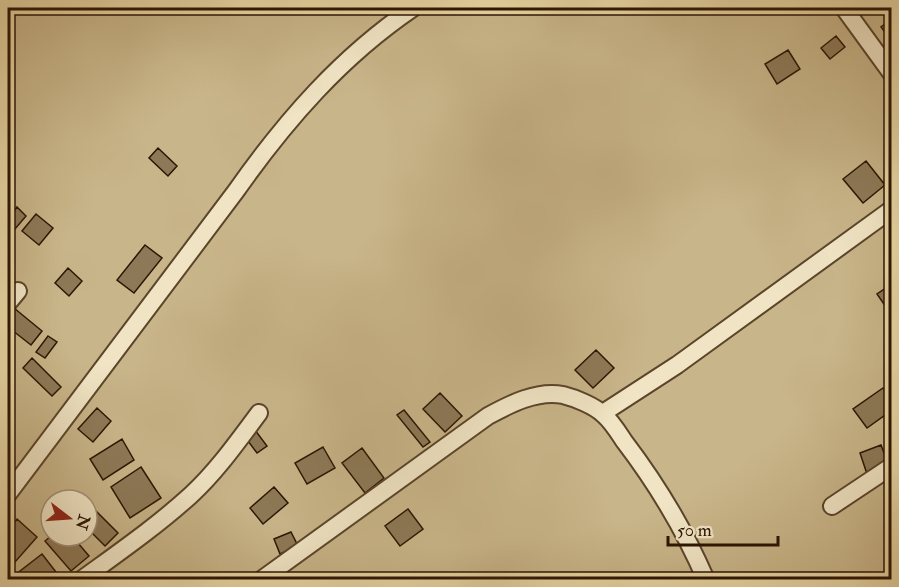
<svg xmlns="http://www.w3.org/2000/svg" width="899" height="587" font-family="'IM FELL Double Pica',serif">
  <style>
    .green { fill: #c8b589; stroke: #7a6546; stroke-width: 1.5; fill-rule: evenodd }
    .building { fill: #8d7957; stroke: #2b1503; stroke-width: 1.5 }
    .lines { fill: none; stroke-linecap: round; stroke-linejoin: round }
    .minor-casing { stroke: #5a452b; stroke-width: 20 }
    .minor { stroke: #f0e4c4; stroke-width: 16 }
  </style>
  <rect width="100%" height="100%" fill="#e8d6a4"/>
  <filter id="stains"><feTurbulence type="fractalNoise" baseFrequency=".00333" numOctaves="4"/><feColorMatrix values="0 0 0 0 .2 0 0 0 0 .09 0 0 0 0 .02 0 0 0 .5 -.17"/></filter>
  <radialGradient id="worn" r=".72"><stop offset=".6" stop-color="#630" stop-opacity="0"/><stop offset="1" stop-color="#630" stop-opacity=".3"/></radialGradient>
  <path class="green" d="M 8,8 L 891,8 L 891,579 L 8,579 ZM 51,500 L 87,500 L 87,536 L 51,536 Z"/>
  <path class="building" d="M 892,19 L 892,42 L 881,27 Z
    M 836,36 L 845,47 L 830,59 L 821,48 Z
    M 788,50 L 800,69 L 777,84 L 765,64 Z
    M 158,148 L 177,166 L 168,176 L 149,158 Z
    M 866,161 L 885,185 L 863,203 L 843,179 Z
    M 17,207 L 26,216 L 9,236 L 8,234 L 8,219 Z
    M 36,214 L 53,228 L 39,245 L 22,231 Z
    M 145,245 L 162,258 L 134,293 L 117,280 Z
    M 68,268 L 82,281 L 69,296 L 55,283 Z
    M 892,284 L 892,313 L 890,313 L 877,294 Z
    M 14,308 L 42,331 L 31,345 L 8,327 L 8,316 Z
    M 48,336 L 57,342 L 45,358 L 36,352 Z
    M 596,350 L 614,368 L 593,388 L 575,370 Z
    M 32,358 L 61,387 L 52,396 L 23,368 Z
    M 883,388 L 892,400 L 892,410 L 867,428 L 853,409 Z
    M 440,393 L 462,416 L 445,432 L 423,409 Z
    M 97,408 L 111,421 L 93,442 L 78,429 Z
    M 404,410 L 430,442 L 423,447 L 397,415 Z
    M 255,430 L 267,446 L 257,453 L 245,437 Z
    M 122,439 L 134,460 L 103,480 L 90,459 Z
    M 881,445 L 889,466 L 867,474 L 860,453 Z
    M 323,447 L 335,468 L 307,484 L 295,463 Z
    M 362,448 L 384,478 L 365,493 L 342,463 Z
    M 141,467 L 161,498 L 130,518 L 111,487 Z
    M 274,487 L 288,503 L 263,524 L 250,508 Z
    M 88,503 L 118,533 L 105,546 L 87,528 Z
    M 408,509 L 423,529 L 400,546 L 385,526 Z
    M 17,519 L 37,537 L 15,562 L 8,556 L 8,530 Z
    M 291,532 L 298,546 L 280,554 L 274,539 Z
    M 51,536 L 72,536 L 89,556 L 71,571 L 45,541 Z
    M 42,554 L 59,576 L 54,580 L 19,580 L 15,575 Z"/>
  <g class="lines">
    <defs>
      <path id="minor" d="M 844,8 L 892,74
        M 8,303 L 18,291
        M 603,413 L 677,365 L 892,209
        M 8,494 L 236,191 C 286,120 341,57 413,8
        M 832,506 L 892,466
        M 81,580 C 118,553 157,526 191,495 C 217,471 238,441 259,413
        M 261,580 L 488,416 C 510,404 537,390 563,395 C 575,398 595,406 604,415 C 612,422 618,432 624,441 C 656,483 685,531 706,580"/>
    </defs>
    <use href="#minor" class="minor-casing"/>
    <use href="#minor" class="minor"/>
  </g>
  <rect width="899" height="587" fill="none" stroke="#e8d6a4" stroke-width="30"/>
  <rect x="9" y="9" width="881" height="569" fill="none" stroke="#2b1503" stroke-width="3"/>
  <rect x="15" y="15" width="869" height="557" fill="none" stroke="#2b1503" stroke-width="1.5"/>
  <g transform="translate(69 518) rotate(107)"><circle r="28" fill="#f0e4c4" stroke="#a19177" stroke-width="1.5"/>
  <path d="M0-4.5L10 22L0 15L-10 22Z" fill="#8f2418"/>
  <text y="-9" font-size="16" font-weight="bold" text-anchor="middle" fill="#2b1503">N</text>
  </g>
  <path d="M668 536v9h110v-9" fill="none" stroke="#2b1503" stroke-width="3"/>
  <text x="677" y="536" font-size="18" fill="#2b1503" stroke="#f0e4c4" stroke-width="4.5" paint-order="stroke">50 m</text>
  <rect width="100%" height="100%" filter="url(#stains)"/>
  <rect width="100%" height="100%" fill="url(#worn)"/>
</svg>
